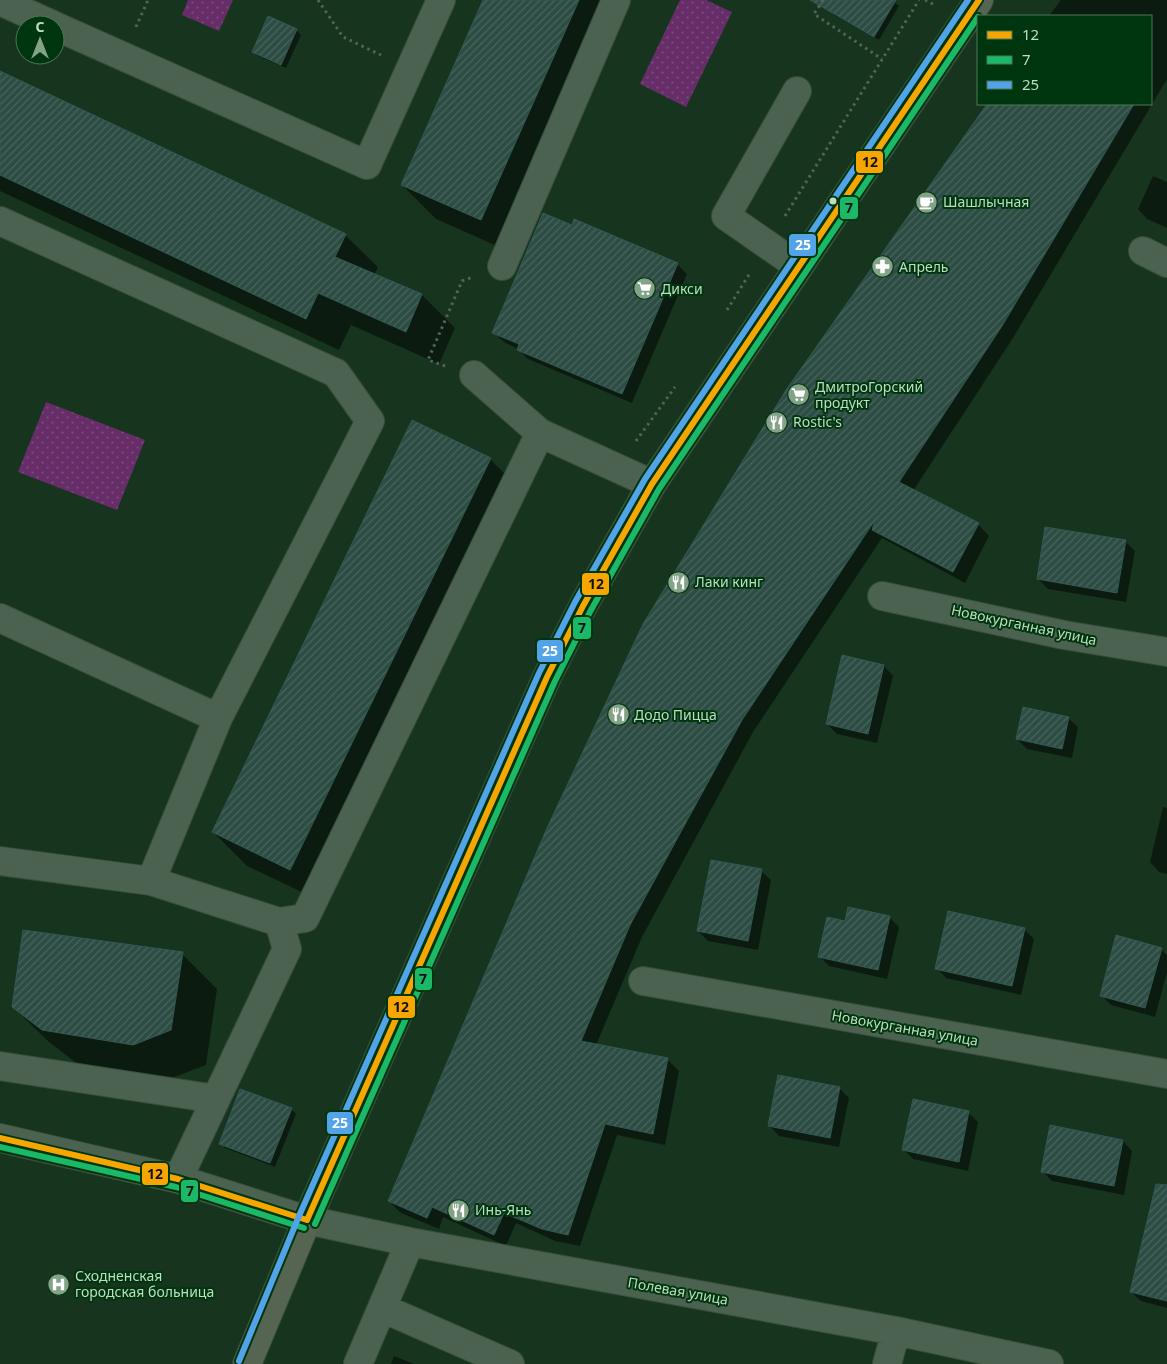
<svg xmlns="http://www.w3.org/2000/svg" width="1167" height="1364" font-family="'Noto Sans',sans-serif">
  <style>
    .park { fill: url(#park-dots) }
    .shadow { fill: #0007 }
    .building { fill: url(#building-hatch); stroke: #315a53 }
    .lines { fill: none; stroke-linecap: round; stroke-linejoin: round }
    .minor-casing { stroke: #374e3c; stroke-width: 30 }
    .major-casing { stroke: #374e3c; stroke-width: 30 }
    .path { stroke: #516555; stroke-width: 3; stroke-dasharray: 2.5 4; stroke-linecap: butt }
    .minor { stroke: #4a624f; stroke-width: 28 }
    .major { stroke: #556551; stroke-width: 28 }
    .bus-1-casing { stroke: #00360f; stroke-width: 10 }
    .bus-2-casing { stroke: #00360f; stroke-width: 10 }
    .bus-3-casing { stroke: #00360f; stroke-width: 10 }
    .bus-1 { stroke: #f7a600; stroke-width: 6 }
    .bus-2 { stroke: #1ab867; stroke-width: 6 }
    .bus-3 { stroke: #53a3e8; stroke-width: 6 }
    .bus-dot { fill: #bddec1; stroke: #00360f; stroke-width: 2 }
    .labels { text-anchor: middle; stroke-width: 4; stroke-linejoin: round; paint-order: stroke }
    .poi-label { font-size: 14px; fill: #bddec1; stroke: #00360f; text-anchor: start }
    .street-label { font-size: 14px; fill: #bddec1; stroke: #00360f }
    .line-badge { stroke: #00360f; stroke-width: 2 }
    .badge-label { font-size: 14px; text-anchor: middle; font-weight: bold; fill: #fff }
    .pale-badge-label { font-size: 14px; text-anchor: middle; font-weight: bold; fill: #111 }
  </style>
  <defs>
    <pattern id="park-dots" width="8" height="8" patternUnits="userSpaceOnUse" patternTransform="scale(1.25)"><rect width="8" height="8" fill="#672d68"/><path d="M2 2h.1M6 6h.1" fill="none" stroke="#7b4b7c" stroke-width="1.8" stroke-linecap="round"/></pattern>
    <pattern id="building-hatch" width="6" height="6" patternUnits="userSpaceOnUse" patternTransform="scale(1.25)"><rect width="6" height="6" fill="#2c4c44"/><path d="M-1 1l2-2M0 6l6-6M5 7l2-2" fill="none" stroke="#49655d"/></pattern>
  </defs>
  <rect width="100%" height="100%" fill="#17341f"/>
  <path class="park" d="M 188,0 L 233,0 L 219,31 L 182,15 Z
    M 680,0 L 706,0 L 732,12 L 686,107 L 640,84 Z
    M 46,402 L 145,440 L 117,510 L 18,472 Z"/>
  <path class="shadow" d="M 484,0 L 628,0 L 515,254 L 436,219 L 402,185 Z
    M 836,0 L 891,0 L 899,6 L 879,40 L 834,15 L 830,10 Z
    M 1061,0 L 1167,0 L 1167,79 L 1013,338 L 913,491 L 978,524 L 989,536 L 965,583 L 882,538 L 753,732 L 642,937 L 596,1045 L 667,1059 L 679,1071 L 665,1145 L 617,1135 L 580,1246 L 555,1241 L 516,1223 L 506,1246 L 443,1217 L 439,1229 L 401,1213 L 389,1201 L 787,390 L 988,104 L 1151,104 L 1151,16 L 1049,16 Z
    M 296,30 L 301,35 L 286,68 L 258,56 L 254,52 Z
    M 0,72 L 345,235 L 378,267 L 374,275 L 422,295 L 455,328 L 439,364 L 351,325 L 339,350 L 0,191 Z
    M 1153,176 L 1167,182 L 1167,228 L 1147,219 L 1138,209 Z
    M 573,226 L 677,264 L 687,274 L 632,403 L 528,359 L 518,349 L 504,342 L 494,333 Z
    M 490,459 L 524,493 L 325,903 L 247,866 L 213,832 Z
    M 1125,541 L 1135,551 L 1126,602 L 1048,589 L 1038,579 Z
    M 843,657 L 884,666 L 893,676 L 877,743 L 837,734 L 827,724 Z
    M 1068,718 L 1078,727 L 1072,758 L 1027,749 L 1017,739 Z
    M 1163,807 L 1167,808 L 1167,874 L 1159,872 L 1150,862 Z
    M 761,871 L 771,880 L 758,950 L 708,941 L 698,931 Z
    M 889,917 L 899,927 L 887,979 L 829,966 L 819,956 L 846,923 Z
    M 1024,929 L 1034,939 L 1021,995 L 946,978 L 937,968 Z
    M 1161,949 L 1167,955 L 1167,972 L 1155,1017 L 1111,1005 L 1101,995 Z
    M 182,954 L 217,989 L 206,1065 L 169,1079 L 79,1065 L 49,1042 L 13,1007 Z
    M 839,1088 L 849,1098 L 839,1147 L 779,1136 L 770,1126 Z
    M 914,1101 L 969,1113 L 978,1122 L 968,1171 L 913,1159 L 904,1150 Z
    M 291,1109 L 296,1114 L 275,1167 L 225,1148 L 221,1144 Z
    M 1123,1141 L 1132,1151 L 1124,1195 L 1052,1181 L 1043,1172 Z
    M 1167,1219 L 1167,1308 L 1141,1301 L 1131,1292 Z
    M 394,1356 L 414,1364 L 391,1364 Z"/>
  <path class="building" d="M 483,0 L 579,0 L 481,220 L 401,185 Z
    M 810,0 L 896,0 L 874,37 Z
    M 268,16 L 297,29 L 281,65 L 252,52 Z
    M 0,71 L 346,234 L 335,257 L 422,294 L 406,332 L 318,293 L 306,319 L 0,175 Z
    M 987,104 L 1134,104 L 1002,326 L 899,482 L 979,523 L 953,572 L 872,530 L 875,520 L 742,720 L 630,925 L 581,1041 L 668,1058 L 653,1134 L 605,1124 L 568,1235 L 542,1229 L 504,1213 L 494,1235 L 432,1207 L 427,1218 L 388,1201 L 547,828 L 643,624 L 786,390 Z
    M 543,213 L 572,225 L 574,219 L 678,263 L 622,394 L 517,350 L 519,344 L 492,333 Z
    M 412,420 L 491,458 L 290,870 L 212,832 Z
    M 1045,527 L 1126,540 L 1117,593 L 1037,579 Z
    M 842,655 L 884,665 L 868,734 L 826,724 Z
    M 1023,707 L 1069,717 L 1062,749 L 1016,739 Z
    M 711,860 L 762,869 L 748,941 L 697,931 Z
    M 848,907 L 890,916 L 878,970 L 818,957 L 827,917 L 845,921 Z
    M 948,911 L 1025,928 L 1012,986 L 935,969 Z
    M 23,930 L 183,952 L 171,1030 L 133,1045 L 42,1030 L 12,1007 Z
    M 1116,935 L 1162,948 L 1145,1008 L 1100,996 Z
    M 778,1075 L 840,1087 L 830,1138 L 768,1126 Z
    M 240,1089 L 292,1108 L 270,1163 L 219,1144 Z
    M 913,1099 L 969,1111 L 959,1162 L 902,1150 Z
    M 1050,1125 L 1123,1140 L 1114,1186 L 1041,1172 Z
    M 1156,1184 L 1167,1185 L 1167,1301 L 1130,1292 Z"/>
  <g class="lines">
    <defs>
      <path id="minor" d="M 0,1 L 53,25
        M 55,26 L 367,165 L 441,0
        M 797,91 L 726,216 L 798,266
        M 0,221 L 336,373 L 370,421 L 218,718 L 151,881 L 279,922 L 287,949 L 178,1179
        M 1143,251 L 1167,263
        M 502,266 L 616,0
        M 474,375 L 540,433 L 652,484
        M 882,596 L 1064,635 L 1167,652
        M 0,618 L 218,718
        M 0,861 L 151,881
        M 279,922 L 305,918 L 540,433
        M 643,981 L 1167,1074
        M 0,1066 L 216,1099
        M 0,1138 L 178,1179 L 307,1220 L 410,1242 L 896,1331 L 1049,1364
        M 382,1308 L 510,1364
        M 358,1364 L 410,1242
        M 887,1364 L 896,1331"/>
      <path id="major" d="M 247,1364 L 307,1220 L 547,677 L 583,606 L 652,484 L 979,0"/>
    </defs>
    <use href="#minor" class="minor-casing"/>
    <use href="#major" class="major-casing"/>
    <path class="path" d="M 318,0 L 343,37 L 381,55
      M 823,0 L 814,14 L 882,59
      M 925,0 L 933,4
      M 136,27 L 148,0
      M 785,216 L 919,0
      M 727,310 L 750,273
      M 445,366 L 428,360 L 462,281 L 473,277
      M 636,441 L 675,387"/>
    <use href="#minor" class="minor"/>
    <use href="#major" class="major"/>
    <defs>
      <path id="bus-1" d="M 0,1138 L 178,1179 L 307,1220
        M 307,1220 L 547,677 L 583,606 L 652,484 L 979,0"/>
      <path id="bus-2" d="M 0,1147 L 176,1187 L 304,1228
        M 315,1224 L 555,681 L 591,610 L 659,489 L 978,17"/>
      <path id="bus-3" d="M 239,1361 L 299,1216 L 539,673 L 575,602 L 645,479 L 968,0"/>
    </defs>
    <use href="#bus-1" class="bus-1-casing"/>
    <use href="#bus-2" class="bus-2-casing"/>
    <use href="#bus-3" class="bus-3-casing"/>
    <use href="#bus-1" class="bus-1"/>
    <use href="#bus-2" class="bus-2"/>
    <use href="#bus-3" class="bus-3"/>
  </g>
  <defs>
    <symbol id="cafe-disc" viewBox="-11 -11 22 22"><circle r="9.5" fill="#83a288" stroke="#00360f"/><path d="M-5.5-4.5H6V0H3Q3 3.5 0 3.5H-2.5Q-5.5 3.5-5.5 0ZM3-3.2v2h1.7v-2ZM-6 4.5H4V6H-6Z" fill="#fff"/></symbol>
    <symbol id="pharmacy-disc" viewBox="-11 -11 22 22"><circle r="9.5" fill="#83a288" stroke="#00360f"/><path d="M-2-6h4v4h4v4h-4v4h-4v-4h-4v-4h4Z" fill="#fff"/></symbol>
    <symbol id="supermarket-disc" viewBox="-11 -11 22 22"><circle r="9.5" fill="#83a288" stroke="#00360f"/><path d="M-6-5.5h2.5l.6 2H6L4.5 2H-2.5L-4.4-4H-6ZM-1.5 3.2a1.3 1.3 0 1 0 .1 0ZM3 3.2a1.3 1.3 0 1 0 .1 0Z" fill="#fff"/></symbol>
    <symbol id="restaurant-disc" viewBox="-11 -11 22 22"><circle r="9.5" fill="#83a288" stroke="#00360f"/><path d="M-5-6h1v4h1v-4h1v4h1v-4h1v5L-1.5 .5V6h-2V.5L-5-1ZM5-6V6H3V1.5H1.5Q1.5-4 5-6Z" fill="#fff"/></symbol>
    <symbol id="hospital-disc" viewBox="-11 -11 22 22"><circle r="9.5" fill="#83a288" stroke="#00360f"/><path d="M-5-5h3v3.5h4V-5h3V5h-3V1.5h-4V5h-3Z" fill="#fff"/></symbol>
  </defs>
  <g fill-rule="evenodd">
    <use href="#cafe-disc" x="914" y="190" width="25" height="25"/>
    <use href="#pharmacy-disc" x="870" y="254" width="25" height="25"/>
    <use href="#supermarket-disc" x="632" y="276" width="25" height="25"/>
    <use href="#supermarket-disc" x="786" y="382" width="25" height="25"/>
    <use href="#restaurant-disc" x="764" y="410" width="25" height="25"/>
    <use href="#restaurant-disc" x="666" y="570" width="25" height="25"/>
    <use href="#restaurant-disc" x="606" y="702" width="25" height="25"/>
    <use href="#restaurant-disc" x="446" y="1198" width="25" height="25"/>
    <use href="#hospital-disc" x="46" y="1272" width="25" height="25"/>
  </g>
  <circle class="bus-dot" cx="833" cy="201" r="4.5"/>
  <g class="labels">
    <g class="poi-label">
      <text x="943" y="207">Шашлычная</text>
      <text x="899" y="272">Апрель</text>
      <text x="661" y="294">Дикси</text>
      <text x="815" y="392">ДмитроГорский<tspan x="815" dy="16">продукт</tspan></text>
      <text x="793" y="427">Rostic's</text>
      <text x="695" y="587">Лаки кинг</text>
      <text x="634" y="720">Додо Пицца</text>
      <text x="475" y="1215">Инь-Янь</text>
      <text x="75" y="1281">Сходненская<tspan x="75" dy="16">городская больница</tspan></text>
    </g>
    <g class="street-label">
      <text transform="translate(1024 625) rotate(12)" y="5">Новокурганная улица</text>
      <text transform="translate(905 1028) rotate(10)" y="5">Новокурганная улица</text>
      <text transform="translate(678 1291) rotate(10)" y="5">Полевая улица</text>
    </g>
  </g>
  <g class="line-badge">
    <rect x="855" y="150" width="29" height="24" rx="5" fill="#f7a600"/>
    <rect x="839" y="196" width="20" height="24" rx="5" fill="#1ab867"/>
    <rect x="788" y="233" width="29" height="24" rx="5" fill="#53a3e8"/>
    <rect x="581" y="572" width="29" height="24" rx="5" fill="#f7a600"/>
    <rect x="572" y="616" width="20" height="24" rx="5" fill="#1ab867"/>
    <rect x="536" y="639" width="28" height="24" rx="5" fill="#53a3e8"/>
    <rect x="414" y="967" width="19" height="24" rx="5" fill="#1ab867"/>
    <rect x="387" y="995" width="29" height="24" rx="5" fill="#f7a600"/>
    <rect x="326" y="1111" width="28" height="24" rx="5" fill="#53a3e8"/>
    <rect x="141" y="1162" width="28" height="24" rx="5" fill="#f7a600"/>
    <rect x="180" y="1179" width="19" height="24" rx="5" fill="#1ab867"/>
  </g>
  <g class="badge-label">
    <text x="803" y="250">25</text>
    <text x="550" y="656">25</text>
    <text x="340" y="1128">25</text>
  </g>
  <g class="pale-badge-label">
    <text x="870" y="167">12</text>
    <text x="849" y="213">7</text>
    <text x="596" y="589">12</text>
    <text x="582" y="633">7</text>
    <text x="423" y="984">7</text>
    <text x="401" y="1012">12</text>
    <text x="155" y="1179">12</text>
    <text x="190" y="1196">7</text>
  </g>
  <rect x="977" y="15" width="175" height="90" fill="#00360f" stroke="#4c7956"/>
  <rect x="987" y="31" width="25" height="8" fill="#f7a600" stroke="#4c7956"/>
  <text x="1022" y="40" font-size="15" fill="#bddec1">12</text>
  <rect x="987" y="56" width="25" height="8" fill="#1ab867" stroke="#4c7956"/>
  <text x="1022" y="65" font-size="15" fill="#bddec1">7</text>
  <rect x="987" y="81" width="25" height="8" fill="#53a3e8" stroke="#4c7956"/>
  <text x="1022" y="90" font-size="15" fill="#bddec1">25</text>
  <g transform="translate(40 40)"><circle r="24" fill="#00360f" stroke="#4c7956"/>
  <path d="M0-4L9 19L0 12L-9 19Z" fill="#83a288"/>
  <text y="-8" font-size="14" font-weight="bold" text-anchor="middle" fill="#bddec1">С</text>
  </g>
</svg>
